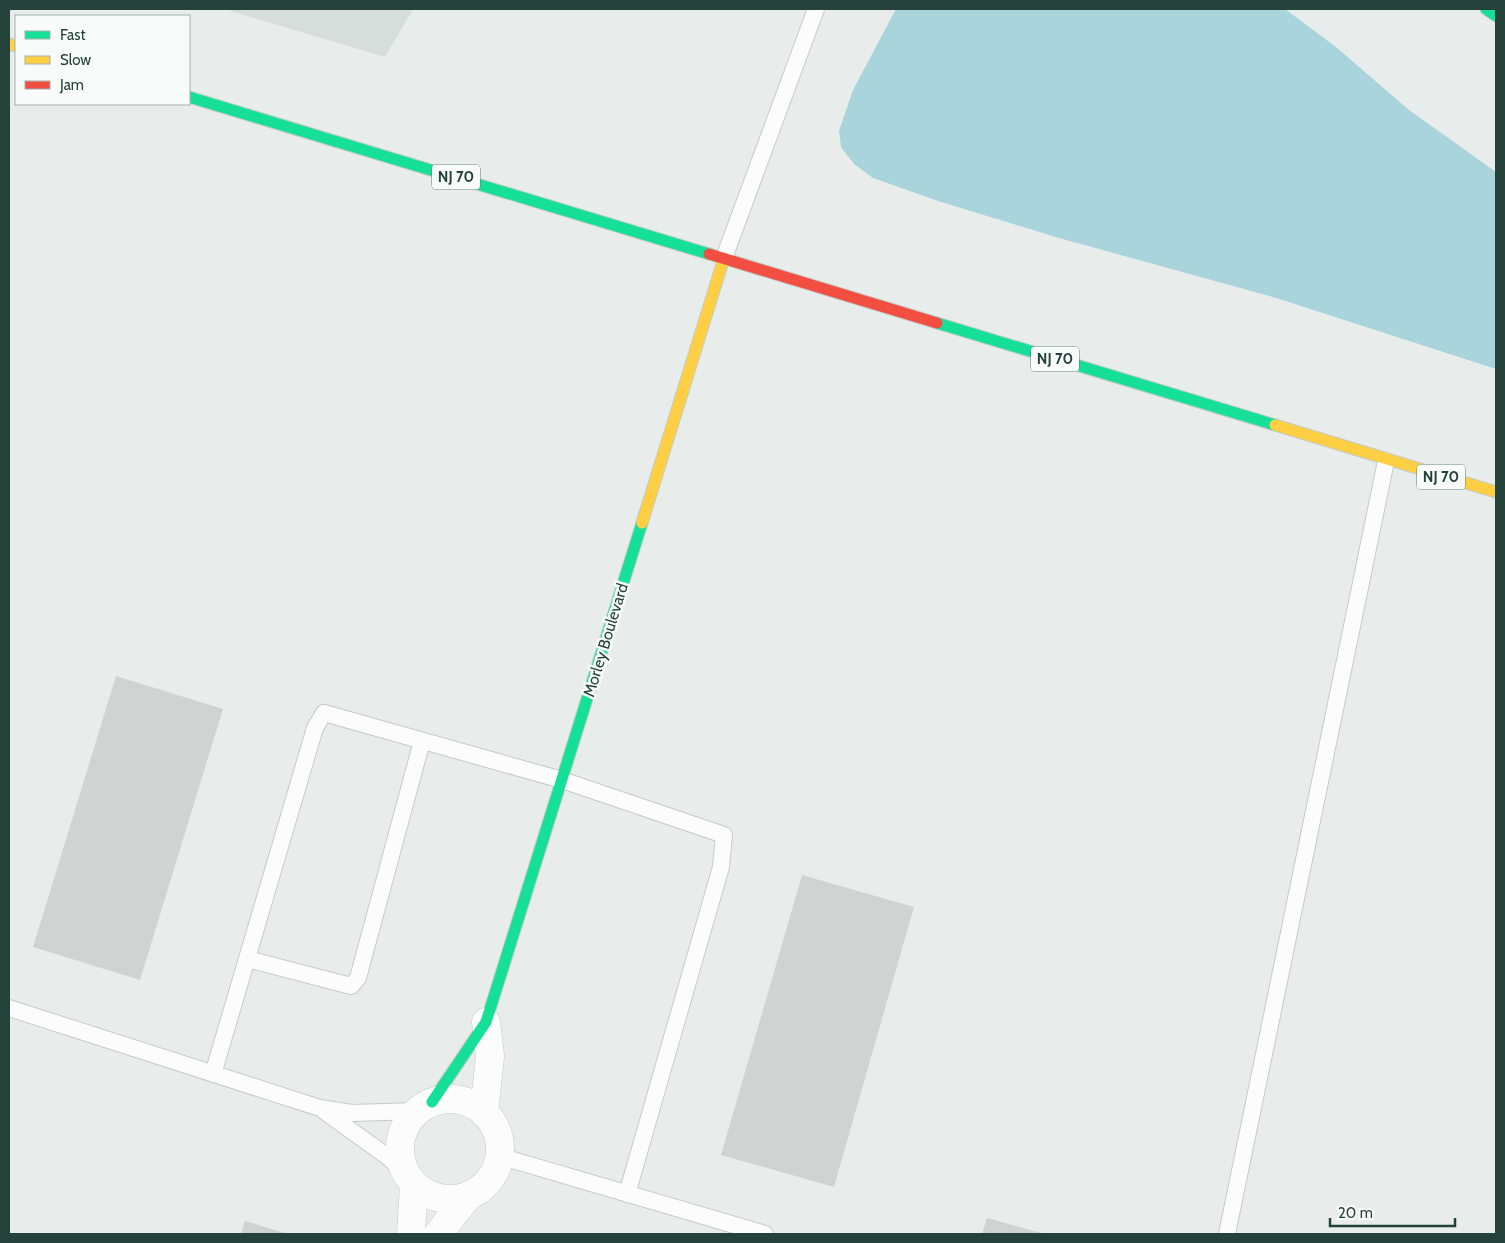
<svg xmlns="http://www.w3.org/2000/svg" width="1505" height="1243" font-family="Cabin,sans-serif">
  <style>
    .built { fill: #d6dedb }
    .water { fill: #a9d4db }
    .building { fill: #cfd4d2 }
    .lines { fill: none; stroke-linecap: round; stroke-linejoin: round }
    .lane-casing { stroke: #c5cac8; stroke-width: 18 }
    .street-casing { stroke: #c5cac8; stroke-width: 29 }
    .fast-casing { stroke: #c3cbc8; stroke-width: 13 }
    .slow-casing { stroke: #c3cbc8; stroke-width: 13 }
    .jam-casing { stroke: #c3cbc8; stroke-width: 13 }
    .lane { stroke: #fcfcfc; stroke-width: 16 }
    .street { stroke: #fcfcfc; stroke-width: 28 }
    .fast { stroke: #16e098; stroke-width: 11 }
    .slow { stroke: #ffcf43; stroke-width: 11 }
    .jam { stroke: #f24e42; stroke-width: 11 }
    .labels { text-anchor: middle; stroke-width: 5; stroke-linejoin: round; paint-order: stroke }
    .shield { fill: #f7fbf9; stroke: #637a73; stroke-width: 1 }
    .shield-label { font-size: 15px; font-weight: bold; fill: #24423a }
    .street-label { font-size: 16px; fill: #24423a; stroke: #f7fbf9 }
  </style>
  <rect width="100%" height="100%" fill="#e8edeb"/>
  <path class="built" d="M 224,9 L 413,9 L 385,57 Z"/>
  <path class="water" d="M 896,9 L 1285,9 L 1336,47 L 1409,110 L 1496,172 L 1496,369 L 1273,297 L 1059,238 L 938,201 L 873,178 L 854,164 L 841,147 L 839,131 L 853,90 Z"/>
  <path class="building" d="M 116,676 L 223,709 L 140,980 L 33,947 Z
    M 802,875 L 914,907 L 834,1187 L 721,1155 Z
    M 987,1218 L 1045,1234 L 982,1234 Z
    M 245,1221 L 288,1234 L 241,1234 Z"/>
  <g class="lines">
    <defs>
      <path id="lane" d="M 724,258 L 816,9
        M 247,959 L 351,986 L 358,978 L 422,741
        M 9,1008 L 320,1108 L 352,1113 L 417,1111
        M 213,1074 L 315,728 L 324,713 L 562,780 L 724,835 L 721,867 L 627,1194
        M 324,1111 L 388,1157 L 409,1177
        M 499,1156 L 765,1234
        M 1227,1234 L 1386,461"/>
      <path id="street" d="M400 1149a50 50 0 1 1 100 0a50 50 0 1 1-100 0Z
        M 484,1113 L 490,1056 L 486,1022
        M 411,1234 L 414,1185
        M 438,1234 L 469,1195"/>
      <path id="fast" d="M 1486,9 L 1496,16
        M 189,97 L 709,254
        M 937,323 L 1275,425
        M 432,1102 L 486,1022 L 642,523"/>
      <path id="slow" d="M 9,44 L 16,46
        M 1275,425 L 1496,492
        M 642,523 L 724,258"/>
      <path id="jam" d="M 709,254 L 937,323"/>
    </defs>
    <use href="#lane" class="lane-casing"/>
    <use href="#street" class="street-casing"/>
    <use href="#fast" class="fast-casing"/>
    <use href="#slow" class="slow-casing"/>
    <use href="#jam" class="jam-casing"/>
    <use href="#lane" class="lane"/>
    <use href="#street" class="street"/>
    <use href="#fast" class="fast"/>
    <use href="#slow" class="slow"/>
    <use href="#jam" class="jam"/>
  </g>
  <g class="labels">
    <g class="shield">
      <rect x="432" y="164.5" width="48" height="25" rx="4"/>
      <rect x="1031" y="346.5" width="48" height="25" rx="4"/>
      <rect x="1417" y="464.5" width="48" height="25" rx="4"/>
    </g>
    <g class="shield-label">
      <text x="456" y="182">NJ 70</text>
      <text x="1055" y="364">NJ 70</text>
      <text x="1441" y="482">NJ 70</text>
    </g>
    <g class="street-label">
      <text transform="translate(605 640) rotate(-73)" y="6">Morley Boulevard</text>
    </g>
  </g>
  <rect width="1505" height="1243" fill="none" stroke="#24423a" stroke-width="20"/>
  <rect x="15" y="15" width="175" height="90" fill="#f7fbf9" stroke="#a3b1ad"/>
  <rect x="25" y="31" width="25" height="8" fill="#16e098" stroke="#a3b1ad"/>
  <text x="60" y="40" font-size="15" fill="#24423a">Fast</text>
  <rect x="25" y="56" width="25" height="8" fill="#ffcf43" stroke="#a3b1ad"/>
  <text x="60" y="65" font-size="15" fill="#24423a">Slow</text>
  <rect x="25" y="81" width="25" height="8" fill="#f24e42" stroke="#a3b1ad"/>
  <text x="60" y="90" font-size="15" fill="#24423a">Jam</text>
  <path d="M1330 1218v8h125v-8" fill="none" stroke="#24423a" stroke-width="2.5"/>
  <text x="1338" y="1218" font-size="15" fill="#24423a" stroke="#f7fbf9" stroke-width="4" paint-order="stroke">20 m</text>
</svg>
